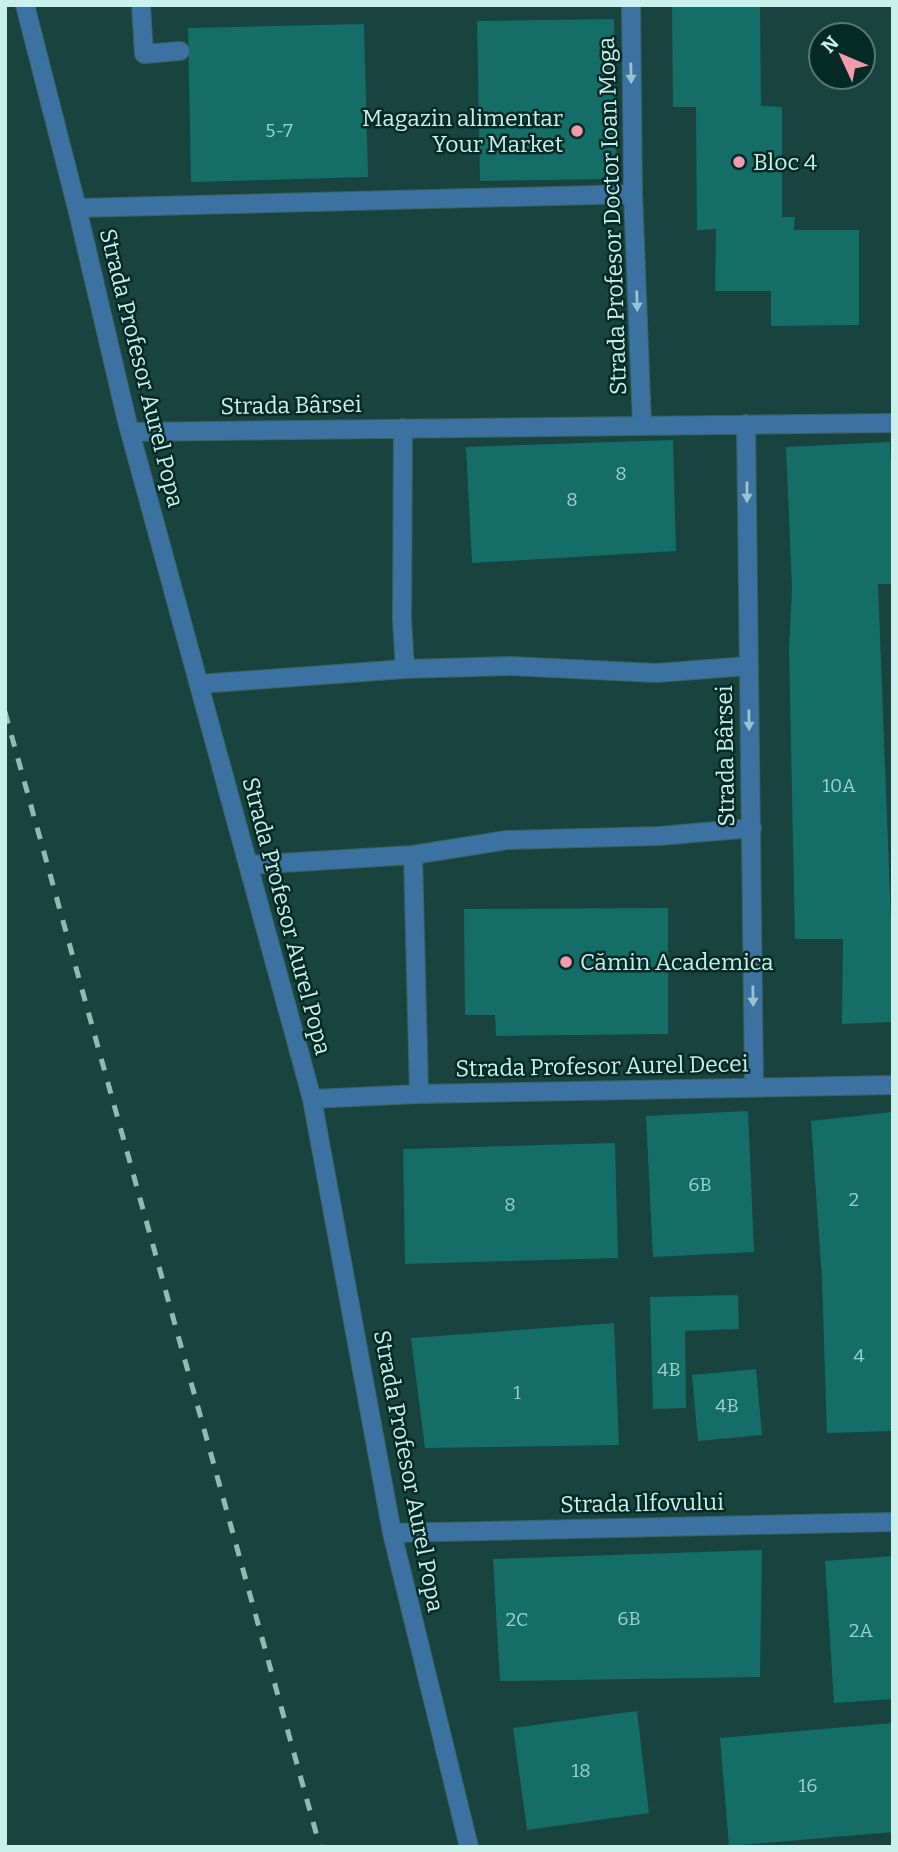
<svg xmlns="http://www.w3.org/2000/svg" width="898" height="1852" font-family="Bitter,serif">
  <style>
    .building { fill: #146e67 }
    .lines { fill: none; stroke-linecap: round; stroke-linejoin: round }
    .minor-casing { stroke: #39625e; stroke-width: 20 }
    .minor { stroke: #3b72a1; stroke-width: 18 }
    .rail { stroke: #92bab5; stroke-width: 5; stroke-dasharray: 12 12; stroke-linecap: butt }
    .oneway { fill: #98c4d1 }
    .poi-dot { fill: #f39aac; stroke: #052925; stroke-width: 2.5 }
    .labels { text-anchor: middle; stroke-width: 5; stroke-linejoin: round; paint-order: stroke }
    .number-label { font-size: 19px; fill: #9cd0ca }
    .poi-label { font-size: 23px; fill: #caf0eb; stroke: #052925; text-anchor: start }
    .street-label { font-size: 23px; fill: #caf0eb; stroke: #052925 }
  </style>
  <rect width="100%" height="100%" fill="#19433f"/>
  <path class="building" d="M 672,5 L 760,5 L 761,106 L 782,107 L 782,217 L 795,217 L 794,230 L 859,230 L 859,325 L 771,326 L 771,291 L 715,291 L 716,229 L 697,230 L 696,107 L 673,107 Z
    M 614,19 L 617,179 L 480,181 L 477,21 Z
    M 364,24 L 368,177 L 191,182 L 188,28 Z
    M 673,440 L 676,551 L 472,563 L 466,447 Z
    M 890,442 L 893,509 L 893,584 L 878,584 L 891,922 L 893,921 L 893,1022 L 842,1024 L 843,939 L 795,939 L 789,649 L 792,588 L 786,447 Z
    M 668,908 L 668,1034 L 496,1036 L 495,1015 L 465,1015 L 464,909 Z
    M 748,1111 L 754,1252 L 653,1257 L 646,1116 Z
    M 893,1112 L 893,1431 L 827,1433 L 822,1280 L 811,1121 Z
    M 615,1143 L 618,1258 L 405,1264 L 403,1149 Z
    M 738,1295 L 739,1329 L 685,1331 L 686,1408 L 653,1409 L 650,1297 Z
    M 614,1323 L 619,1445 L 425,1448 L 411,1338 Z
    M 756,1369 L 762,1435 L 698,1441 L 692,1375 Z
    M 762,1550 L 760,1677 L 500,1681 L 493,1559 Z
    M 893,1556 L 893,1699 L 834,1703 L 825,1561 Z
    M 637,1711 L 649,1813 L 527,1830 L 513,1728 Z
    M 893,1723 L 893,1832 L 729,1846 L 720,1738 Z"/>
  <g class="lines">
    <defs>
      <path id="minor" d="M 25,5 L 77,208 L 127,421 L 312,1099 L 392,1533 L 469,1847
        M 141,5 L 144,54 L 180,51
        M 631,5 L 633,194 L 642,425
        M 77,208 L 633,194
        M 746,424 C 748,645 752,866 754,1087
        M 403,428 L 402,620 L 405,669
        M 131,432 L 893,423
        M 199,684 L 405,669 L 510,666 L 656,673 L 748,666
        M 413,855 L 419,1094
        M 248,865 L 413,855 L 507,840 L 659,836 L 752,828
        M 312,1099 L 419,1094 L 893,1085
        M 392,1533 L 893,1522"/>
    </defs>
    <use href="#minor" class="minor-casing"/>
    <use href="#minor" class="minor"/>
    <path class="rail" d="M 5,712 L 320,1847"/>
  </g>
  <defs><path id="oneway-solid" d="M-6-.8H1V-3.2L6.5 0L1 3.2V.8H-6Z" transform="scale(1.75)"/></defs>
  <g class="oneway">
    <use href="#oneway-solid" transform="translate(631 73) rotate(89)"/>
    <use href="#oneway-solid" transform="translate(637 301) rotate(88)"/>
    <use href="#oneway-solid" transform="translate(747 492) rotate(90)"/>
    <use href="#oneway-solid" transform="translate(749 720) rotate(89)"/>
    <use href="#oneway-solid" transform="translate(753 996) rotate(89)"/>
  </g>
  <g class="poi-dot">
    <circle cx="577" cy="131" r="7"/>
    <circle cx="739" cy="162" r="7"/>
    <circle cx="566" cy="962" r="7"/>
  </g>
  <g class="labels">
    <g class="number-label">
      <text x="279" y="137">5-7</text>
      <text x="621" y="480">8</text>
      <text x="572" y="506">8</text>
      <text x="839" y="792">10A</text>
      <text x="700" y="1191">6B</text>
      <text x="854" y="1206">2</text>
      <text x="510" y="1211">8</text>
      <text x="859" y="1362">4</text>
      <text x="669" y="1376">4B</text>
      <text x="517" y="1399">1</text>
      <text x="727" y="1412">4B</text>
      <text x="629" y="1625">6B</text>
      <text x="517" y="1626">2C</text>
      <text x="861" y="1637">2A</text>
      <text x="581" y="1777">18</text>
      <text x="808" y="1792">16</text>
    </g>
    <g class="poi-label">
      <text x="563" y="126" text-anchor="end">Magazin alimentar<tspan x="563" dy="26">Your Market</tspan></text>
      <text x="753" y="170">Bloc 4</text>
      <text x="580" y="970">Cămin Academica</text>
    </g>
    <g class="street-label">
      <text transform="translate(612 216) rotate(-92)" y="8">Strada Profesor Doctor Ioan Moga</text>
      <text transform="translate(142 368) rotate(76)" y="8">Strada Profesor Aurel Popa</text>
      <text transform="translate(291 405) rotate(-1)" y="8">Strada Bârsei</text>
      <text transform="translate(725 756) rotate(-91)" y="8">Strada Bârsei</text>
      <text transform="translate(287 916) rotate(75)" y="8">Strada Profesor Aurel Popa</text>
      <text transform="translate(602 1066) rotate(-1)" y="8">Strada Profesor Aurel Decei</text>
      <text transform="translate(409 1471) rotate(79)" y="8">Strada Profesor Aurel Popa</text>
      <text transform="translate(642 1503) rotate(-1)" y="8">Strada Ilfovului</text>
    </g>
  </g>
  <rect width="898" height="1852" fill="none" stroke="#caf0eb" stroke-width="14"/>
  <g transform="translate(842 56) rotate(314)"><circle r="33" fill="#052925" stroke="#547974" stroke-width="2"/>
  <path d="M0-5L12 26L0 18L-12 26Z" fill="#f39aac"/>
  <text y="-10" font-size="19" font-weight="bold" text-anchor="middle" fill="#caf0eb">N</text>
  </g>
</svg>
